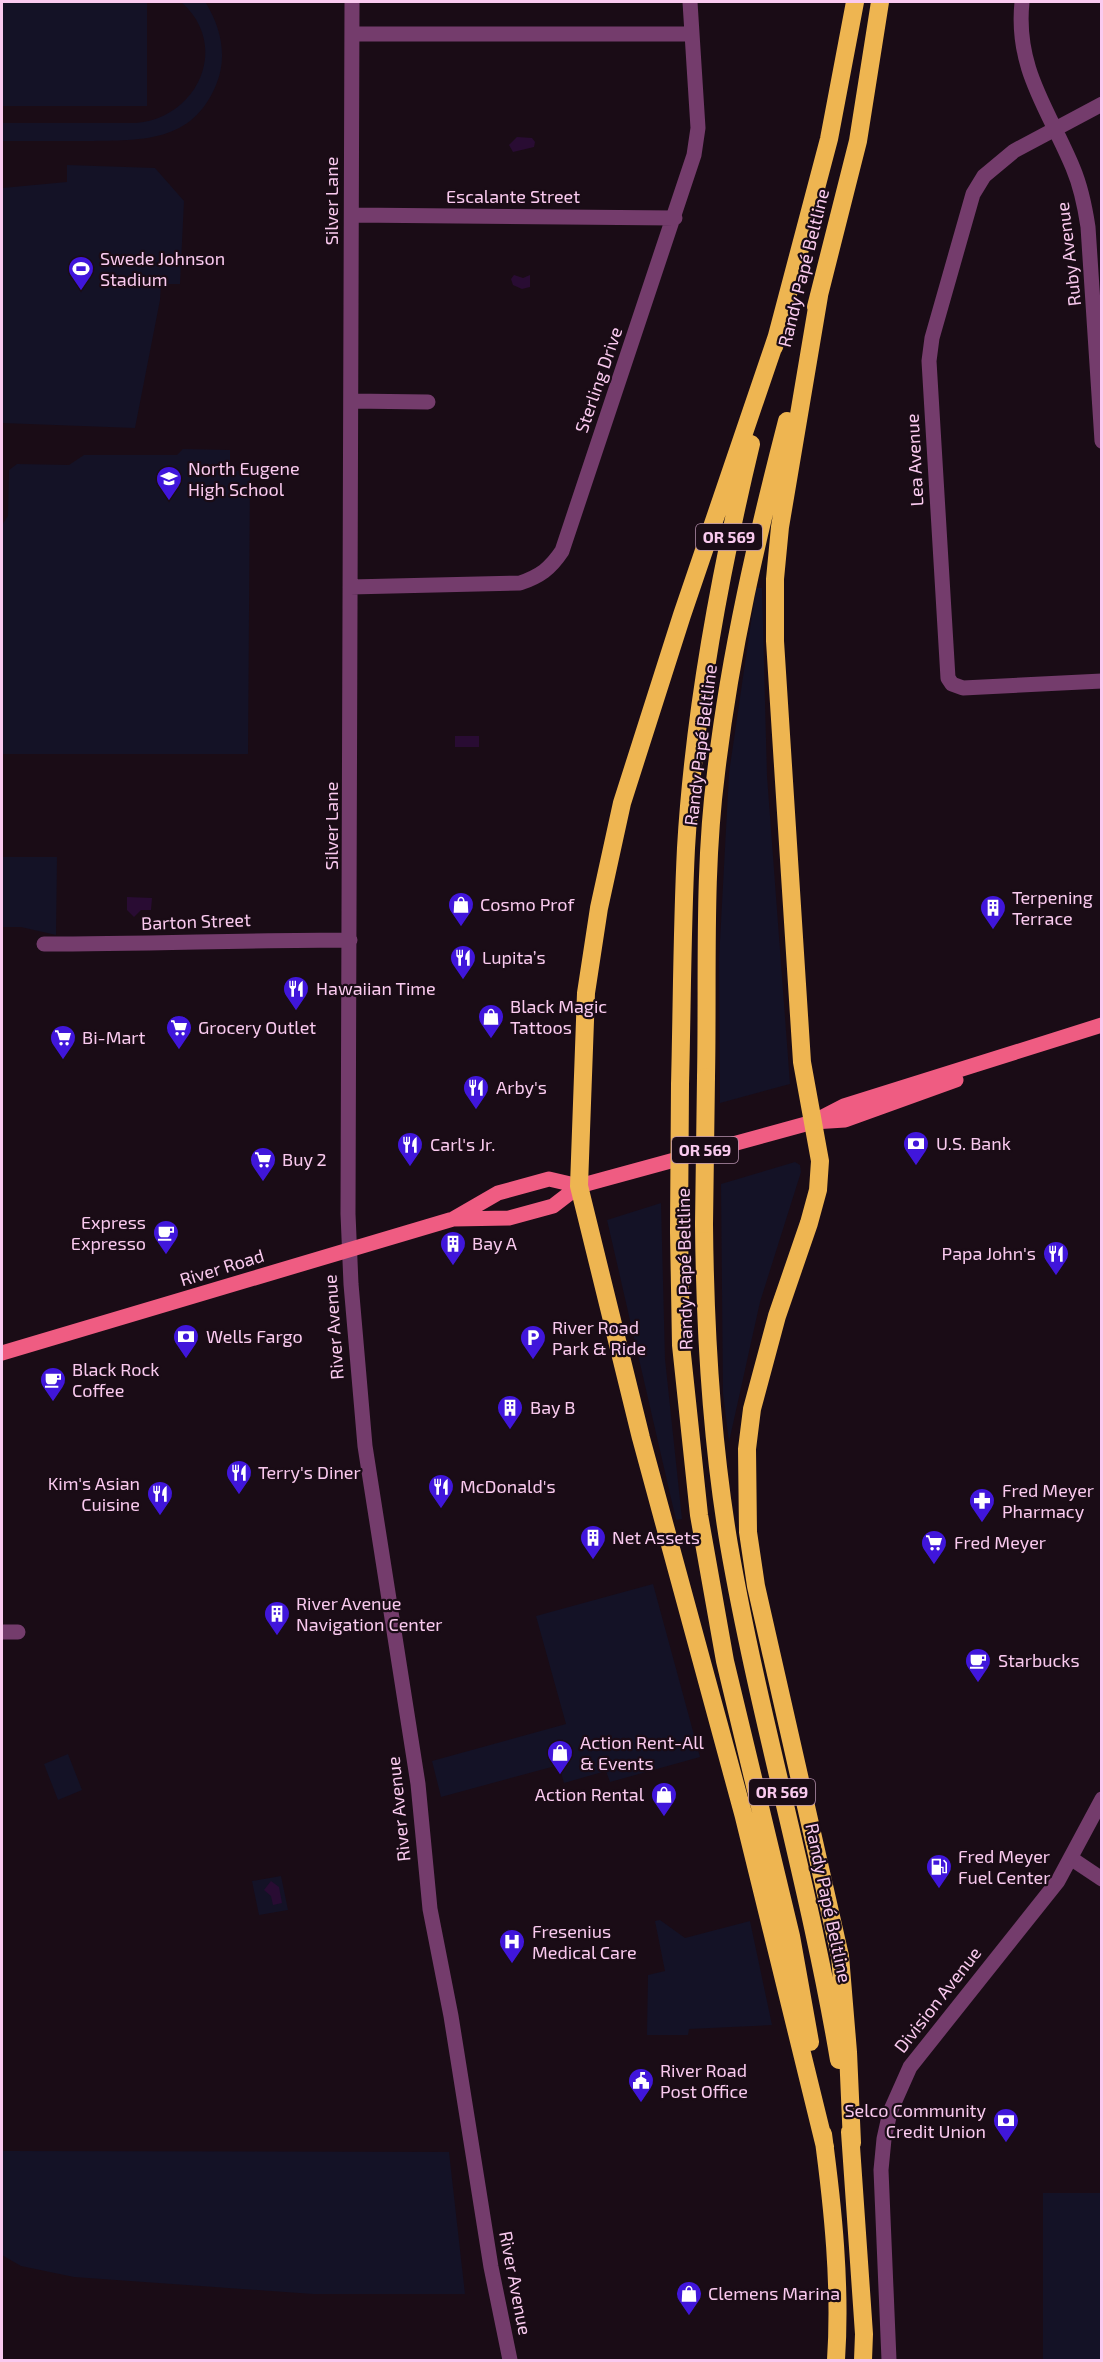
<svg xmlns="http://www.w3.org/2000/svg" width="1103" height="2362" font-family="'Exo 2',sans-serif">
  <style>
    .green { fill: #141226 }
    .water { fill: #290c33 }
    .lines { fill: none; stroke-linecap: round; stroke-linejoin: round }
    .minor { stroke: #743c6c; stroke-width: 15 }
    .major { stroke: #ef5c82; stroke-width: 15 }
    .highway { stroke: #eeb551; stroke-width: 18 }
    .highway-bridge { stroke: #eeb551; stroke-width: 18 }
    .labels { text-anchor: middle; stroke-width: 4.5; stroke-linejoin: round; paint-order: stroke }
    .shield { fill: #1a0c16; stroke: #b791ae; stroke-width: 1.5 }
    .shield-label { font-size: 16px; font-weight: bold; fill: #facaef }
    .street-label { font-size: 18px; fill: #facaef; stroke: #1a0c16 }
    .poi-label { font-size: 18px; fill: #facaef; stroke: #1a0c16; text-anchor: start }
  </style>
  <rect width="100%" height="100%" fill="#1a0c16"/>
  <path class="green" d="M 2,2 L 147,2 L 147,106 L 2,106 Z
    M 181,2 L 206,3 C 221,28 228,57 216,85 C 192,143 142,140 88,141 C 59,141 30,141 2,141 L 2,123 L 136,123 C 198,118 231,45 181,2 Z
    M 67,165 L 155,168 L 184,201 L 180,284 L 161,284 L 160,300 L 135,428 L 2,423 L 2,188 L 67,182 Z
    M 183,449 L 230,450 L 230,471 L 250,471 L 248,754 L 2,754 L 2,525 L 8,516 L 9,470 L 17,464 L 69,465 L 84,455 L 177,455 Z
    M 756,588 L 762,588 L 767,776 L 790,1084 L 720,1103 L 719,960 L 729,773 Z
    M 2,857 L 57,857 L 56,935 L 21,927 L 2,927 Z
    M 795,1162 L 800,1165 L 801,1172 L 760,1302 L 729,1442 L 723,1394 L 721,1184 Z
    M 661,1203 L 665,1359 L 682,1519 L 676,1520 L 607,1220 Z
    M 653,1584 L 700,1757 L 610,1782 L 606,1771 L 564,1783 L 559,1765 L 441,1797 L 432,1761 L 566,1724 L 536,1616 Z
    M 68,1754 L 82,1790 L 58,1800 L 44,1764 Z
    M 281,1876 L 288,1910 L 259,1915 L 252,1881 Z
    M 660,1920 L 685,1938 L 750,1921 L 772,2025 L 689,2029 L 688,2035 L 647,2035 L 648,1975 L 665,1971 L 655,1921 Z
    M 2,2151 L 449,2152 L 465,2294 L 313,2294 L 74,2277 L 21,2266 L 2,2255 Z
    M 1043,2193 L 1101,2193 L 1101,2360 L 1043,2360 Z"/>
  <path class="water" d="M 517,137 L 532,138 L 535,142 L 534,147 L 513,152 L 509,145 Z
    M 514,275 L 523,278 L 530,275 L 530,287 L 522,289 L 513,285 L 511,279 Z
    M 455,736 L 479,736 L 479,747 L 455,747 Z
    M 127,897 L 152,898 L 151,910 L 141,910 L 134,917 L 127,910 Z
    M 271,1881 L 279,1887 L 282,1903 L 273,1905 L 271,1896 L 264,1890 Z"/>
  <g class="lines">
    <path class="minor" d="M 352,2 L 348,1214 L 351,1284 L 365,1446 L 418,1784 L 430,1909 L 451,2016 L 491,2267 L 510,2360
      M 1022,2 C 1015,69 1049,110 1073,168 C 1081,187 1085,207 1088,227 L 1102,441
      M 352,34 L 692,34
      M 1102,104 L 1014,151 L 984,176 L 973,194 L 932,338 L 929,361 L 948,678 L 952,684 L 963,688 L 1102,681
      M 352,215 L 675,218
      M 351,401 L 428,402
      M 350,587 L 520,583 C 540,576 550,569 562,551 L 694,155 L 698,128 L 690,2
      M 44,944 C 146,944 248,940 350,940
      M 2,1632 L 18,1632
      M 1072,1859 L 1102,1879
      M 889,2360 L 881,2170 L 884,2139 L 890,2112 L 910,2067 L 1058,1881 L 1102,1799"/>
    <path class="major" d="M 813,1122 L 845,1120 L 956,1080
      M 453,1219 L 509,1218 L 553,1206 L 579,1186 L 813,1122 L 844,1106 L 1102,1025
      M 2,1353 L 453,1219 L 498,1193 L 549,1179 L 579,1186"/>
    <path class="highway" d="M 819,296 L 780,527 L 775,579 L 775,641 L 802,1062 L 820,1161 L 818,1190 L 809,1223 L 777,1316 L 752,1409 L 747,1449 L 748,1532 L 756,1586 L 840,1956 L 848,2052 L 852,2143
      M 816,307 L 858,141 L 880,2
      M 777,336 L 682,615 L 622,803 L 599,908 L 586,993 L 579,1186 L 641,1438 L 744,1817 L 825,2147
      M 774,347 L 829,139 L 855,2
      M 706,1077 C 708,976 703,873 716,773 C 730,653 757,537 787,421
      M 680,1085 C 682,1006 682,927 686,848 C 694,711 719,577 751,444
      M 704,1224 C 705,1331 711,1438 729,1545 C 759,1718 810,1887 839,2060
      M 679,1231 L 681,1345 L 699,1515 L 725,1661 L 791,1936 L 810,2042
      M 850,2132 L 864,2334 L 863,2360
      M 823,2134 C 833,2208 841,2286 836,2360"/>
    <path class="highway-bridge" d="M 704,1224 L 706,1077
      M 679,1231 L 680,1085"/>
  </g>
  <defs>
    <symbol id="stadium-pin" viewBox="-11 -11 22 30"><path d="M0 17L-7.5 6A9.5 9.5 0 1 1 7.5 6Z" fill="#4016db" stroke="#1a0c16"/><path d="M0-5a6.5 5 0 1 0 0 10a6.5 5 0 1 0 0-10ZM-3.5-1.8h7v3.6h-7Z" fill="#fff"/></symbol>
    <symbol id="school-pin" viewBox="-11 -11 22 30"><path d="M0 17L-7.5 6A9.5 9.5 0 1 1 7.5 6Z" fill="#4016db" stroke="#1a0c16"/><path d="M0-5L7-2L0 1L-7-2ZM-4 1L0 2.5L4 1V4Q0 6-4 4Z" fill="#fff"/></symbol>
    <symbol id="shop-pin" viewBox="-11 -11 22 30"><path d="M0 17L-7.5 6A9.5 9.5 0 1 1 7.5 6Z" fill="#4016db" stroke="#1a0c16"/><path d="M-5-2.5h2.3a2.7 3.5 0 0 1 5.4 0H5L5.5 6h-11ZM-1.5-2.5h3a1.5 2.3 0 0 0-3 0Z" fill="#fff"/></symbol>
    <symbol id="building-pin" viewBox="-11 -11 22 30"><path d="M0 17L-7.5 6A9.5 9.5 0 1 1 7.5 6Z" fill="#4016db" stroke="#1a0c16"/><path d="M-4-6H4V6H1V3H-1V6H-4ZM-2.5-4.3h1.7v1.8h-1.7ZM.8-4.3h1.7v1.8H.8ZM-2.5-1h1.7V.8h-1.7ZM.8-1h1.7V.8H.8Z" fill="#fff"/></symbol>
    <symbol id="restaurant-pin" viewBox="-11 -11 22 30"><path d="M0 17L-7.5 6A9.5 9.5 0 1 1 7.5 6Z" fill="#4016db" stroke="#1a0c16"/><path d="M-5-6h1v4h1v-4h1v4h1v-4h1v5L-1.5 .5V6h-2V.5L-5-1ZM5-6V6H3V1.5H1.5Q1.5-4 5-6Z" fill="#fff"/></symbol>
    <symbol id="supermarket-pin" viewBox="-11 -11 22 30"><path d="M0 17L-7.5 6A9.5 9.5 0 1 1 7.5 6Z" fill="#4016db" stroke="#1a0c16"/><path d="M-6-5.5h2.5l.6 2H6L4.5 2H-2.5L-4.4-4H-6ZM-1.5 3.2a1.3 1.3 0 1 0 .1 0ZM3 3.2a1.3 1.3 0 1 0 .1 0Z" fill="#fff"/></symbol>
    <symbol id="bank-pin" viewBox="-11 -11 22 30"><path d="M0 17L-7.5 6A9.5 9.5 0 1 1 7.5 6Z" fill="#4016db" stroke="#1a0c16"/><path d="M-6-4H6V4H-6ZM0-2.3a2.3 2.3 0 1 0 0 4.6a2.3 2.3 0 1 0 0-4.6Z" fill="#fff"/></symbol>
    <symbol id="cafe-pin" viewBox="-11 -11 22 30"><path d="M0 17L-7.5 6A9.5 9.5 0 1 1 7.5 6Z" fill="#4016db" stroke="#1a0c16"/><path d="M-5.5-4.5H6V0H3Q3 3.5 0 3.5H-2.5Q-5.5 3.5-5.5 0ZM3-3.2v2h1.7v-2ZM-6 4.5H4V6H-6Z" fill="#fff"/></symbol>
    <symbol id="parking-pin" viewBox="-11 -11 22 30"><path d="M0 17L-7.5 6A9.5 9.5 0 1 1 7.5 6Z" fill="#4016db" stroke="#1a0c16"/><path d="M-3.5-5.5H1a3.5 3.5 0 0 1 0 7H-1V5.5H-3.5ZM-1-3.4V-.6H.8a1.4 1.4 0 0 0 0-2.8Z" fill="#fff"/></symbol>
    <symbol id="pharmacy-pin" viewBox="-11 -11 22 30"><path d="M0 17L-7.5 6A9.5 9.5 0 1 1 7.5 6Z" fill="#4016db" stroke="#1a0c16"/><path d="M-2-6h4v4h4v4h-4v4h-4v-4h-4v-4h4Z" fill="#fff"/></symbol>
    <symbol id="fuel-pin" viewBox="-11 -11 22 30"><path d="M0 17L-7.5 6A9.5 9.5 0 1 1 7.5 6Z" fill="#4016db" stroke="#1a0c16"/><path d="M-5.5-6h7V0h2V4h1.3V-2.5L3-4.5l.8-.8L6-3V5H2.5V1h-1V6h-7ZM-4.2-4.7v3.2H.2V-4.7Z" fill="#fff"/></symbol>
    <symbol id="hospital-pin" viewBox="-11 -11 22 30"><path d="M0 17L-7.5 6A9.5 9.5 0 1 1 7.5 6Z" fill="#4016db" stroke="#1a0c16"/><path d="M-5-5h3v3.5h4V-5h3V5h-3V1.5h-4V5h-3Z" fill="#fff"/></symbol>
    <symbol id="civic-pin" viewBox="-11 -11 22 30"><path d="M0 17L-7.5 6A9.5 9.5 0 1 1 7.5 6Z" fill="#4016db" stroke="#1a0c16"/><path d="M-.6-6.5H3V-4.5H.6V-3L4-1V1h2V6H-6V1h2V-1L-.6-3ZM-1.2 2.5V6h2.4V2.5Z" fill="#fff"/></symbol>
  </defs>
  <g fill-rule="evenodd">
    <use href="#stadium-pin" x="66" y="254" width="30" height="40"/>
    <use href="#school-pin" x="154" y="464" width="30" height="40"/>
    <use href="#shop-pin" x="446" y="890" width="30" height="40"/>
    <use href="#building-pin" x="978" y="893" width="30" height="40"/>
    <use href="#restaurant-pin" x="448" y="943" width="30" height="40"/>
    <use href="#restaurant-pin" x="281" y="974" width="30" height="40"/>
    <use href="#shop-pin" x="476" y="1002" width="30" height="40"/>
    <use href="#supermarket-pin" x="164" y="1013" width="30" height="40"/>
    <use href="#supermarket-pin" x="48" y="1023" width="30" height="40"/>
    <use href="#restaurant-pin" x="461" y="1073" width="30" height="40"/>
    <use href="#bank-pin" x="901" y="1129" width="30" height="40"/>
    <use href="#restaurant-pin" x="395" y="1130" width="30" height="40"/>
    <use href="#supermarket-pin" x="248" y="1145" width="30" height="40"/>
    <use href="#cafe-pin" x="151" y="1218" width="30" height="40"/>
    <use href="#building-pin" x="438" y="1229" width="30" height="40"/>
    <use href="#restaurant-pin" x="1041" y="1239" width="30" height="40"/>
    <use href="#bank-pin" x="171" y="1322" width="30" height="40"/>
    <use href="#parking-pin" x="518" y="1323" width="30" height="40"/>
    <use href="#cafe-pin" x="38" y="1365" width="30" height="40"/>
    <use href="#building-pin" x="495" y="1393" width="30" height="40"/>
    <use href="#restaurant-pin" x="224" y="1458" width="30" height="40"/>
    <use href="#restaurant-pin" x="426" y="1472" width="30" height="40"/>
    <use href="#restaurant-pin" x="145" y="1479" width="30" height="40"/>
    <use href="#pharmacy-pin" x="967" y="1486" width="30" height="40"/>
    <use href="#building-pin" x="578" y="1523" width="30" height="40"/>
    <use href="#supermarket-pin" x="919" y="1528" width="30" height="40"/>
    <use href="#building-pin" x="262" y="1599" width="30" height="40"/>
    <use href="#cafe-pin" x="963" y="1646" width="30" height="40"/>
    <use href="#shop-pin" x="545" y="1738" width="30" height="40"/>
    <use href="#shop-pin" x="649" y="1780" width="30" height="40"/>
    <use href="#fuel-pin" x="924" y="1852" width="30" height="40"/>
    <use href="#hospital-pin" x="497" y="1927" width="30" height="40"/>
    <use href="#civic-pin" x="626" y="2066" width="30" height="40"/>
    <use href="#bank-pin" x="991" y="2106" width="30" height="40"/>
    <use href="#shop-pin" x="674" y="2279" width="30" height="40"/>
  </g>
  <g class="labels">
    <g class="shield">
      <rect x="696" y="524" width="66" height="26" rx="4.5"/>
      <rect x="672" y="1137" width="66" height="26" rx="4.5"/>
      <rect x="749" y="1779" width="66" height="26" rx="4.5"/>
    </g>
    <g class="shield-label">
      <text x="729" y="543">OR 569</text>
      <text x="705" y="1156">OR 569</text>
      <text x="782" y="1798">OR 569</text>
    </g>
    <g class="street-label">
      <text x="513" y="203">Escalante Street</text>
      <text transform="translate(332 201) rotate(-90)" y="6">Silver Lane</text>
      <text transform="translate(1069 254) rotate(-97)" y="6">Ruby Avenue</text>
      <text transform="translate(804 268) rotate(-76)" y="6">Randy Papé Beltline</text>
      <text transform="translate(599 380) rotate(-71)" y="6">Sterling Drive</text>
      <text transform="translate(915 460) rotate(-93)" y="6">Lea Avenue</text>
      <text transform="translate(701 745) rotate(-83)" y="6">Randy Papé Beltline</text>
      <text transform="translate(332 826) rotate(-90)" y="6">Silver Lane</text>
      <text transform="translate(196 922) rotate(-2)" y="6">Barton Street</text>
      <text transform="translate(222 1268) rotate(-17)" y="6">River Road</text>
      <text transform="translate(685 1269) rotate(-91)" y="6">Randy Papé Beltline</text>
      <text transform="translate(334 1327) rotate(-94)" y="6">River Avenue</text>
      <text transform="translate(399 1809) rotate(-96)" y="6">River Avenue</text>
      <text transform="translate(828 1903) rotate(78)" y="6">Randy Papé Beltline</text>
      <text transform="translate(938 2000) rotate(-52)" y="6">Division Avenue</text>
      <text transform="translate(515 2283) rotate(79)" y="6">River Avenue</text>
    </g>
    <g class="poi-label">
      <text x="100" y="265">Swede Johnson<tspan x="100" dy="21">Stadium</tspan></text>
      <text x="188" y="475">North Eugene<tspan x="188" dy="21">High School</tspan></text>
      <text x="1012" y="904">Terpening<tspan x="1012" dy="21">Terrace</tspan></text>
      <text x="480" y="911">Cosmo Prof</text>
      <text x="482" y="964">Lupita’s</text>
      <text x="316" y="995">Hawaiian Time</text>
      <text x="510" y="1013">Black Magic<tspan x="510" dy="21">Tattoos</tspan></text>
      <text x="198" y="1034">Grocery Outlet</text>
      <text x="82" y="1044">Bi-Mart</text>
      <text x="496" y="1094">Arby's</text>
      <text x="936" y="1150">U.S. Bank</text>
      <text x="430" y="1151">Carl's Jr.</text>
      <text x="282" y="1166">Buy 2</text>
      <text x="146" y="1229" text-anchor="end">Express<tspan x="146" dy="21">Expresso</tspan></text>
      <text x="472" y="1250">Bay A</text>
      <text x="1036" y="1260" text-anchor="end">Papa John's</text>
      <text x="552" y="1334">River Road<tspan x="552" dy="21">Park &amp; Ride</tspan></text>
      <text x="206" y="1343">Wells Fargo</text>
      <text x="72" y="1376">Black Rock<tspan x="72" dy="21">Coffee</tspan></text>
      <text x="530" y="1414">Bay B</text>
      <text x="258" y="1479">Terry's Diner</text>
      <text x="140" y="1490" text-anchor="end">Kim's Asian<tspan x="140" dy="21">Cuisine</tspan></text>
      <text x="460" y="1493">McDonald's</text>
      <text x="1002" y="1497">Fred Meyer<tspan x="1002" dy="21">Pharmacy</tspan></text>
      <text x="612" y="1544">Net Assets</text>
      <text x="954" y="1549">Fred Meyer</text>
      <text x="296" y="1610">River Avenue<tspan x="296" dy="21">Navigation Center</tspan></text>
      <text x="998" y="1667">Starbucks</text>
      <text x="580" y="1749">Action Rent-All<tspan x="580" dy="21">&amp; Events</tspan></text>
      <text x="644" y="1801" text-anchor="end">Action Rental</text>
      <text x="958" y="1863">Fred Meyer<tspan x="958" dy="21">Fuel Center</tspan></text>
      <text x="532" y="1938">Fresenius<tspan x="532" dy="21">Medical Care</tspan></text>
      <text x="660" y="2077">River Road<tspan x="660" dy="21">Post Office</tspan></text>
      <text x="986" y="2117" text-anchor="end">Selco Community<tspan x="986" dy="21">Credit Union</tspan></text>
      <text x="708" y="2300">Clemens Marina</text>
    </g>
  </g>
  <rect width="1103" height="2362" fill="none" stroke="#facaef" stroke-width="6"/>
</svg>
